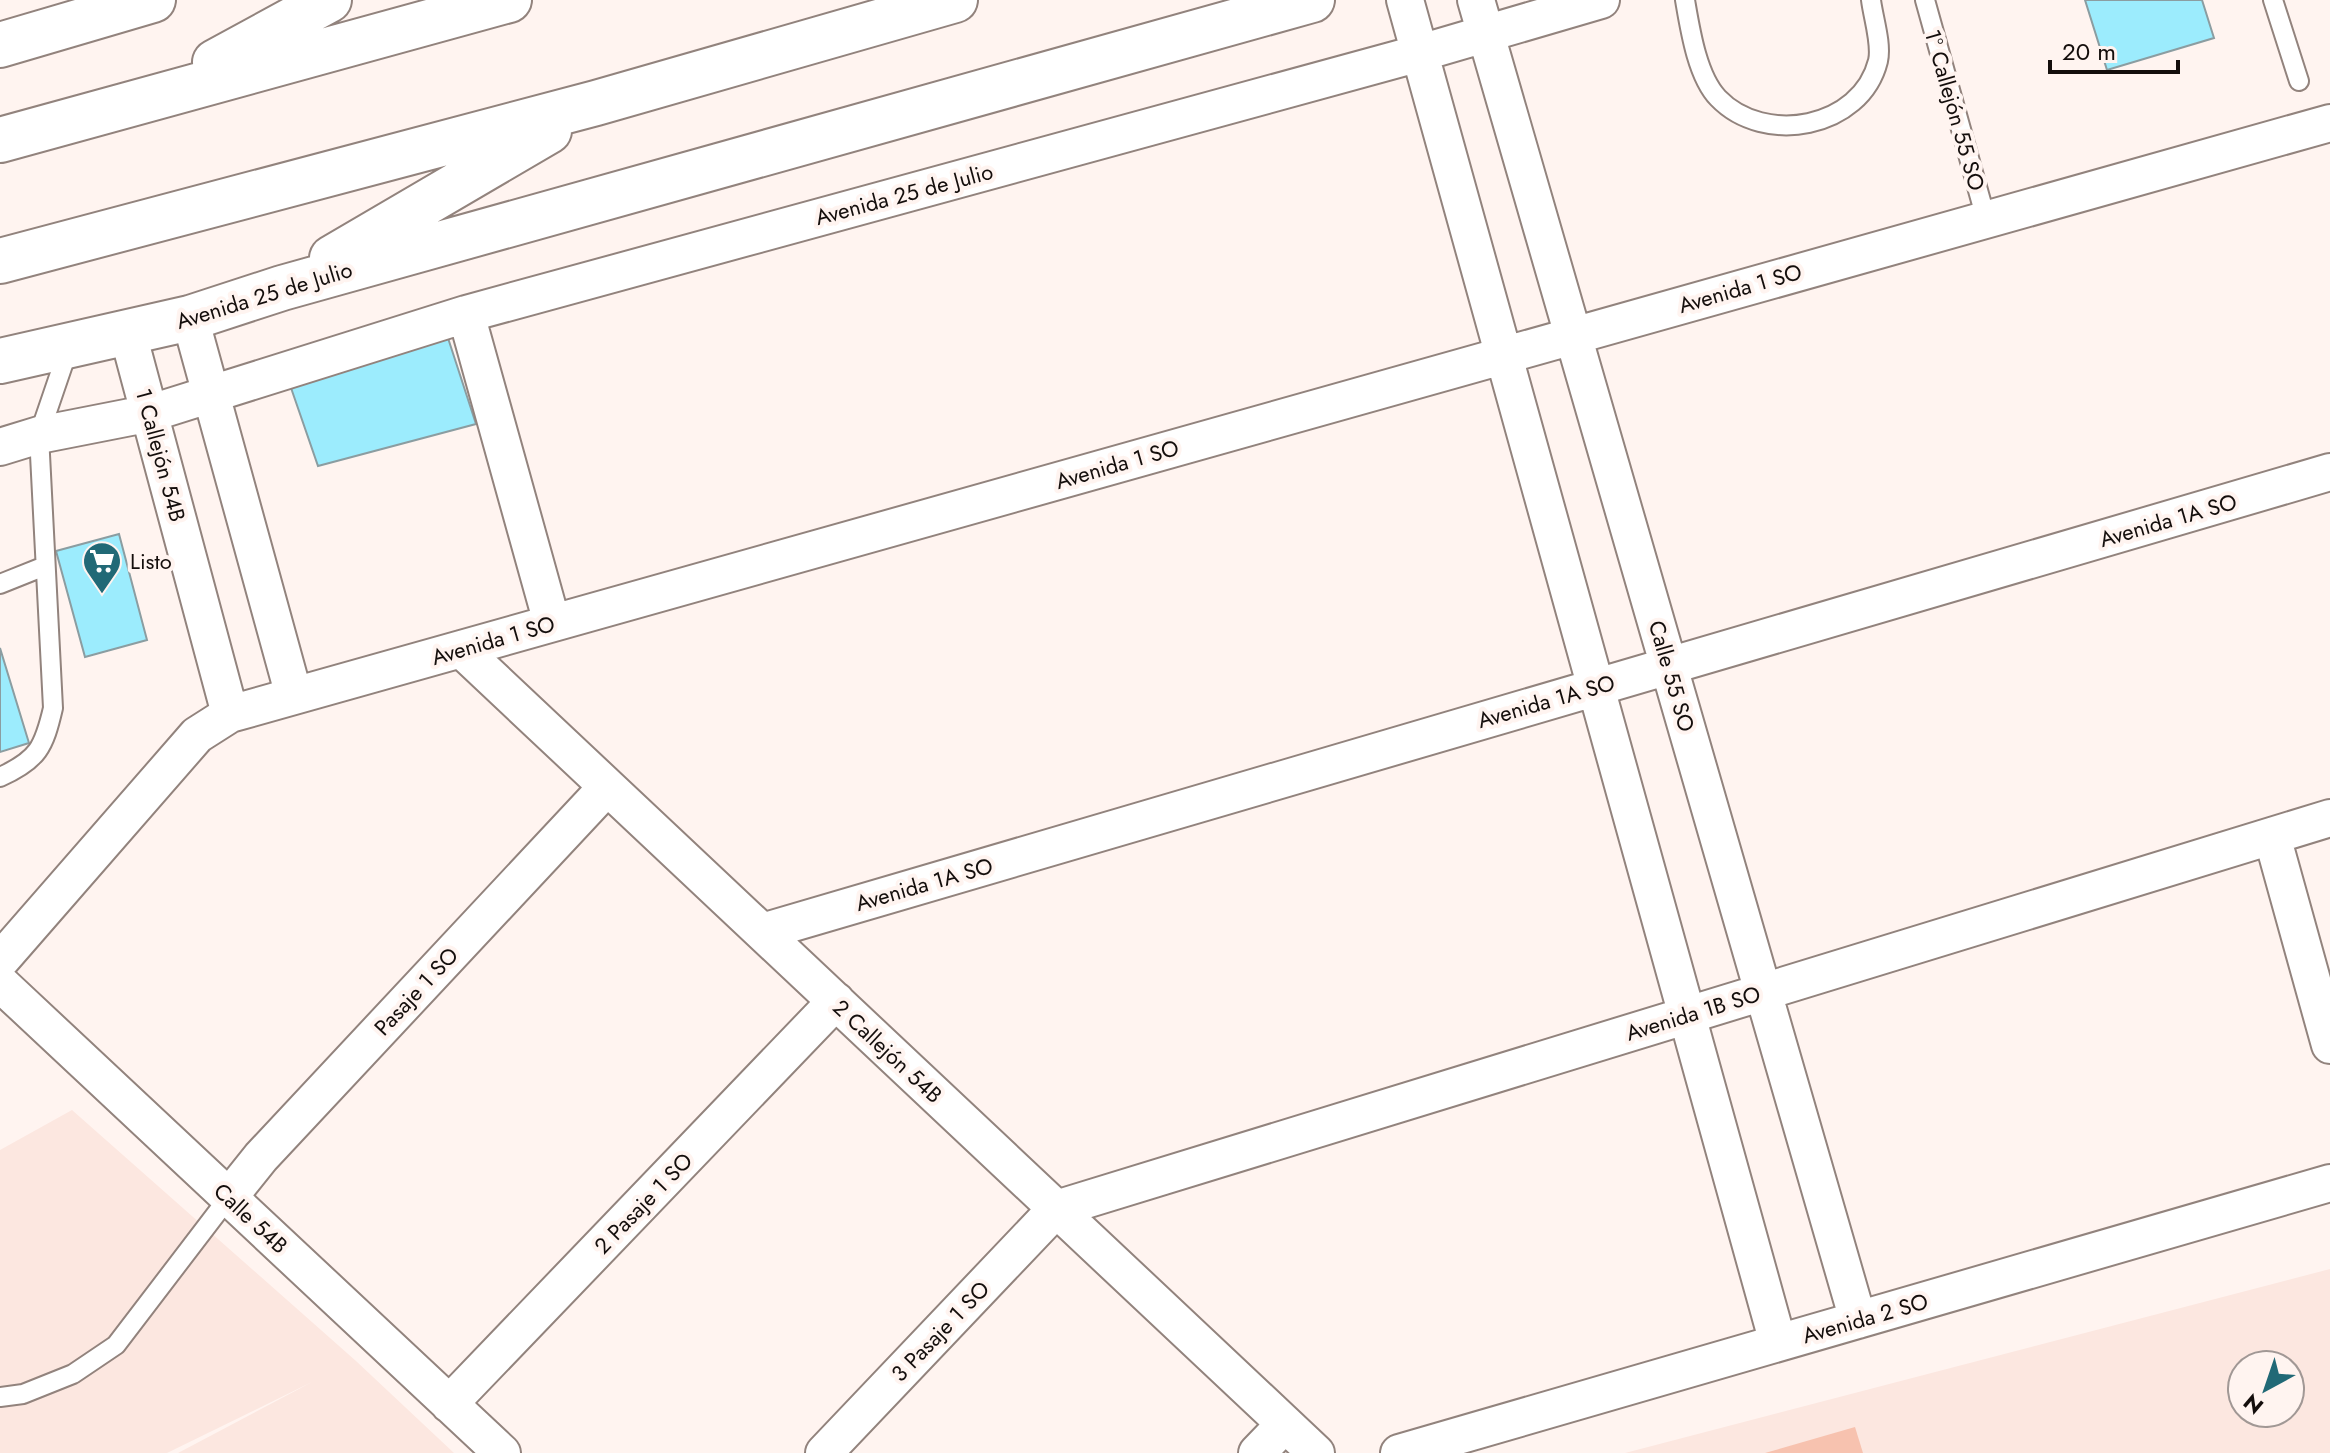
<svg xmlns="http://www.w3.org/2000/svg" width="2330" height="1453" font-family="Jost,sans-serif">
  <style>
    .built { fill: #fce7e0; fill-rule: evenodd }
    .green { fill: #f7c2af }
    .building { fill: #9cecfd; stroke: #8b9da1; stroke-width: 2 }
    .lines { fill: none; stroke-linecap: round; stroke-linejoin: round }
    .lane-casing { stroke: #92837d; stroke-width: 22 }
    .street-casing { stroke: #92837d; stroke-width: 40 }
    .primary-casing { stroke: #92837d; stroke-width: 48 }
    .lane { stroke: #fff; stroke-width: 18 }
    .street { stroke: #fff; stroke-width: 36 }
    .primary { stroke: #fff; stroke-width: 44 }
    .labels { text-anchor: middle; stroke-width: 8; stroke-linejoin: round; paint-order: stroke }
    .street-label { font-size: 22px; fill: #140e0c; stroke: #fff4f0 }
    .poi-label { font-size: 22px; fill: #140e0c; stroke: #fff4f0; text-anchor: start }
  </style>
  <rect width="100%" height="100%" fill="#fff4f0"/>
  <path class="built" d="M 72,1110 L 356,1361 L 454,1453 L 178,1453 L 312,1382 L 167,1453 L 0,1453 L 0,1150 Z
    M 2330,1269 L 2330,1453 L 1625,1453 ZM 2242,1365 L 2290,1365 L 2290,1413 L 2242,1413 Z"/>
  <path class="green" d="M 1855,1427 L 1863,1453 L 1765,1453 Z"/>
  <path class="building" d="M 2085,0 L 2202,0 L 2214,38 L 2107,70 Z
    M 448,338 L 476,424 L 318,466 L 290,385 Z
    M 119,534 L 147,640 L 85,657 L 56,551 Z
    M 0,648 L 29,743 L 0,752 Z"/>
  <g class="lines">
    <defs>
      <path id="lane" d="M 1685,0 C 1690,29 1697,76 1718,98 C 1764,146 1861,129 1878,61 C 1882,44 1873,17 1871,0
        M 1925,0 L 1986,219
        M 2273,0 L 2299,81
        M 0,584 L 45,566
        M 0,777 C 38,760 44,747 53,708 L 39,435 L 68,350
        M 0,1397 L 23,1394 L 73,1374 L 116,1345 L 229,1197"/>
      <path id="street" d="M 1405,0 L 1778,1343
        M 1476,0 L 1858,1320
        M 466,314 L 552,623
        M 190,318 L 294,696
        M 128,334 L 230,714
        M 0,447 L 39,435 L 151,413 L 466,314 L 1420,53 L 1601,0
        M 461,649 L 1316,1453
        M 2272,836 L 2330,1045
        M 762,932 L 2330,472
        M 0,961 L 197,735 L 230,714 L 2330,123
        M 0,983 L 502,1453
        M 229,1197 L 261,1157 L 607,787
        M 449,1404 L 836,1001
        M 824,1453 L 1056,1209 L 2330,818
        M 1257,1453 L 1285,1424
        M 1399,1453 L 2330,1183"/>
      <path id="primary" d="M 0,45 L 153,0
        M 215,62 L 329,0
        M 0,140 L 509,0
        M 332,258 L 549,131
        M 0,261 L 596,103 L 955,0
        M 0,361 L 190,318 L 282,288 L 1312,0"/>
    </defs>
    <use href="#lane" class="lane-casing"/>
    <use href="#street" class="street-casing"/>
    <use href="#primary" class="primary-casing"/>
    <use href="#lane" class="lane"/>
    <use href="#street" class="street"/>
    <use href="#primary" class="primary"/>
  </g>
  <defs>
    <symbol id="supermarket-pin" viewBox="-11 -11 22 30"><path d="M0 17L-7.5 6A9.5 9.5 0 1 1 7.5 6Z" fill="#216976" stroke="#fff4f0"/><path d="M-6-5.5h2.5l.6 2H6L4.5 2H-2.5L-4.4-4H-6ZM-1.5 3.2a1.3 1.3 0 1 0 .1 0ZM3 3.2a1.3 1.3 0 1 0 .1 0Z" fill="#fff"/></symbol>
  </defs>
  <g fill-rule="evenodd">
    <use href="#supermarket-pin" x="80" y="539" width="44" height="60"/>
  </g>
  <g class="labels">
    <g class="street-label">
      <text transform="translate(1955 110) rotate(74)" y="8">1º Callejón 55 SO</text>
      <text transform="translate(904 194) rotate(-15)" y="8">Avenida 25 de Julio</text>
      <text transform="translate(1740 288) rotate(-16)" y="8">Avenida 1 SO</text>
      <text transform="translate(264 295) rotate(-17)" y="8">Avenida 25 de Julio</text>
      <text transform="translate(161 455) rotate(75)" y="8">1 Callejón 54B</text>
      <text transform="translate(1117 464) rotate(-16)" y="8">Avenida 1 SO</text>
      <text transform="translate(2168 520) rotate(-16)" y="8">Avenida 1A SO</text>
      <text transform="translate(493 640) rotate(-16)" y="8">Avenida 1 SO</text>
      <text transform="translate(1672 676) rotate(74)" y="8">Calle 55 SO</text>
      <text transform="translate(1546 701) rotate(-16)" y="8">Avenida 1A SO</text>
      <text transform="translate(924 884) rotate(-16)" y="8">Avenida 1A SO</text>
      <text transform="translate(416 991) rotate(-47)" y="8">Pasaje 1 SO</text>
      <text transform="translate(1693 1013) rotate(-17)" y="8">Avenida 1B SO</text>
      <text transform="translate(888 1051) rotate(43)" y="8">2 Callejón 54B</text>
      <text transform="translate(643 1203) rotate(-46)" y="8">2 Pasaje 1 SO</text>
      <text transform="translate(251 1218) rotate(43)" y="8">Calle 54B</text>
      <text transform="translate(1865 1318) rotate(-16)" y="8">Avenida 2 SO</text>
      <text transform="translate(940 1331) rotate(-46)" y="8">3 Pasaje 1 SO</text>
    </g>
    <g class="poi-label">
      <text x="130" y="569">Listo</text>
    </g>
  </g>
  <g transform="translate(2266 1389) rotate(220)"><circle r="38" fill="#fff4f0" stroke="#a19895" stroke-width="2"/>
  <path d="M0-6L14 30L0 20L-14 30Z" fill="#216976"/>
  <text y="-12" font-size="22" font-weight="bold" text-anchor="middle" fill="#140e0c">N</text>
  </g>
  <path d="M2050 60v12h128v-12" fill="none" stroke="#140e0c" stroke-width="4"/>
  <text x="2062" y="60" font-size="24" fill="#140e0c" stroke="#fff4f0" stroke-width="6" paint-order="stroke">20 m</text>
</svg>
